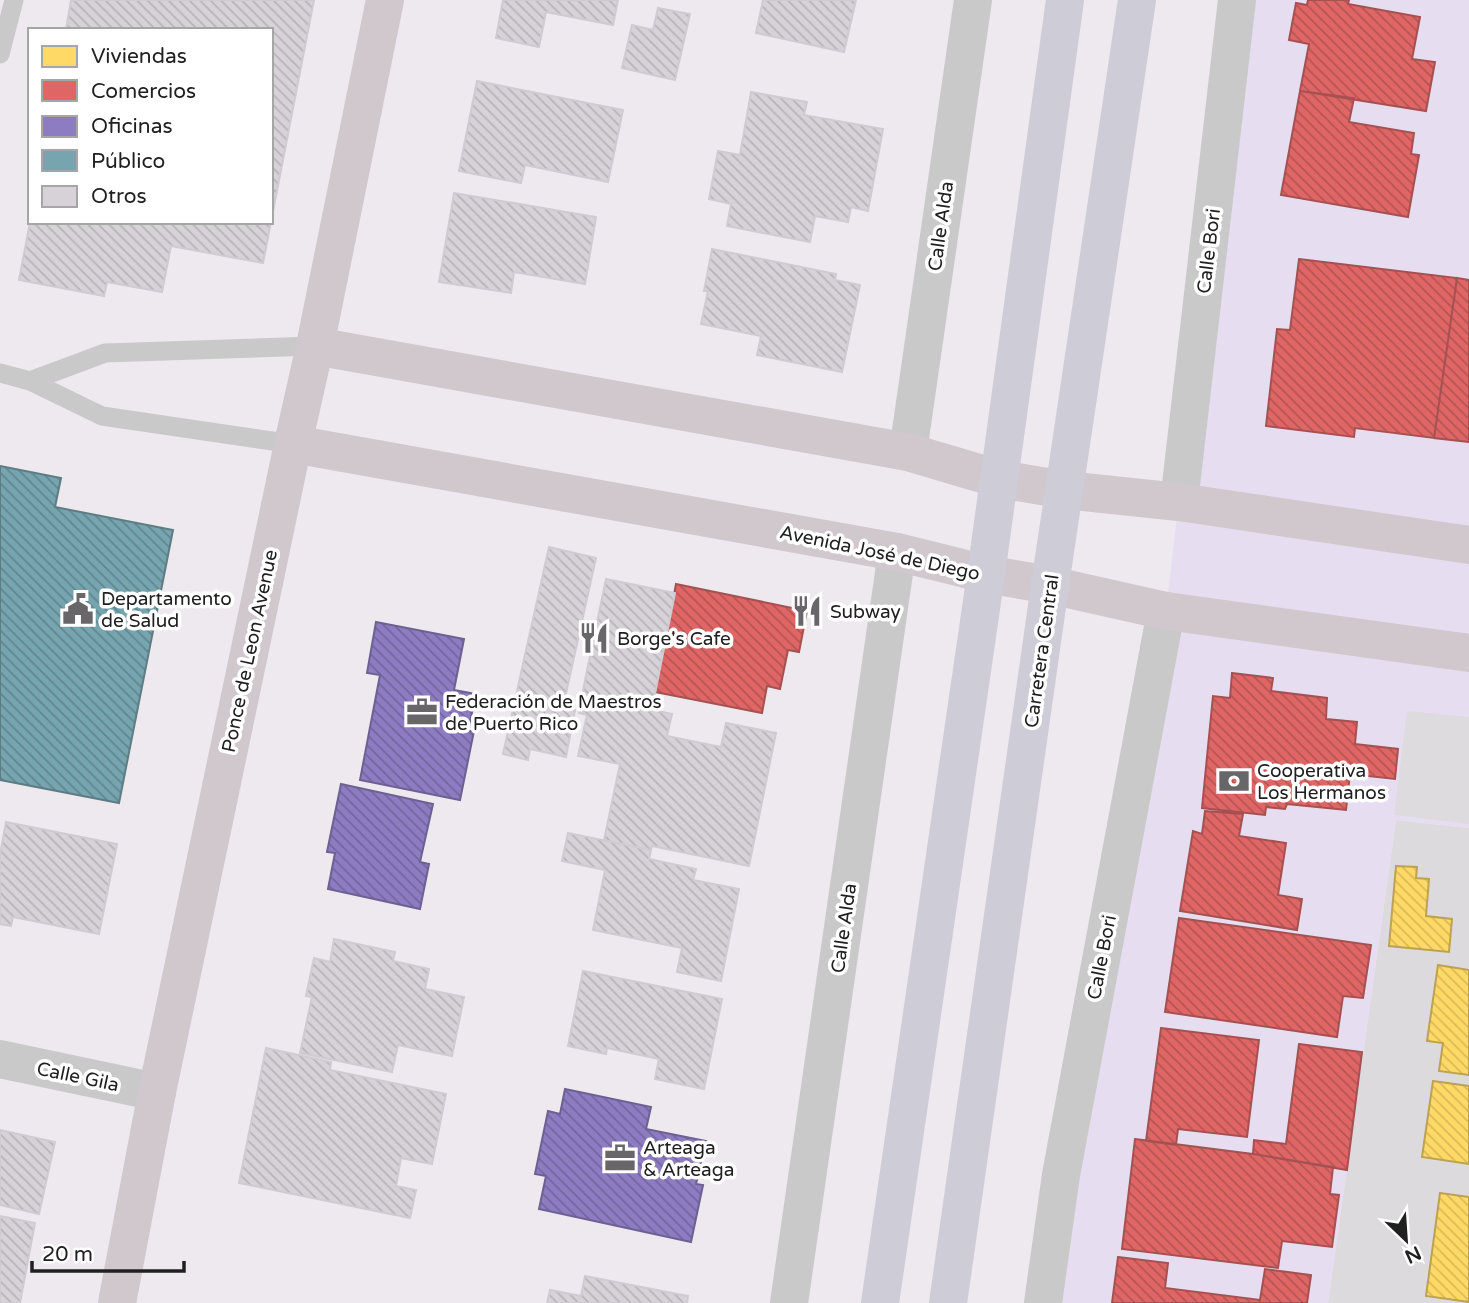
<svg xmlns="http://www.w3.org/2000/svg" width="1469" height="1303" font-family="'Varela Round',sans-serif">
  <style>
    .residential { fill: #dddadd }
    .commercial { fill: #e6ddf1 }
    .parking { fill: #dddbdd }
    .homes { fill: url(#homes-back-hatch); stroke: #bca251; stroke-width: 2 }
    .shops { fill: url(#shops-back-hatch); stroke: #a65151; stroke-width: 2 }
    .offices { fill: url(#offices-back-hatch); stroke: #6d6092; stroke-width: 2 }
    .public { fill: url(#public-back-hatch); stroke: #5c7d84; stroke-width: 2 }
    .building { fill: url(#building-back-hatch); stroke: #d0cad2; stroke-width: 2 }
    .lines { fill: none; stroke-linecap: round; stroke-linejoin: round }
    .lane { stroke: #c9c9c9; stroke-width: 19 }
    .street { stroke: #c9c9c9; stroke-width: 38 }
    .secondary { stroke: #d0c8cd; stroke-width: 38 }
    .highway { stroke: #cdccd7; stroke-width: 38 }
    .labels { text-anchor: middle; stroke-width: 7; stroke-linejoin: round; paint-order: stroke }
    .street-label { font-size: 19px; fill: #202020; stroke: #fff }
    .poi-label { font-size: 19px; fill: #202020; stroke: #fff; text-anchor: start }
  </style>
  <defs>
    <pattern id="homes-back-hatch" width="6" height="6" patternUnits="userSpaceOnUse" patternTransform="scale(1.75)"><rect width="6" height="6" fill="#ffd966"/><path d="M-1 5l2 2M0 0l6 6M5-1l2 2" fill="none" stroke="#daba58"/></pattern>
    <pattern id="shops-back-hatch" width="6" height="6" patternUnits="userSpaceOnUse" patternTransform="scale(1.75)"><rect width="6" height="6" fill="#e06666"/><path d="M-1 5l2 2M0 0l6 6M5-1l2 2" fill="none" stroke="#b55454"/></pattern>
    <pattern id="offices-back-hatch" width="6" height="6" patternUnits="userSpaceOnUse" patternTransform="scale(1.75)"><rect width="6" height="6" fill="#8e7cc3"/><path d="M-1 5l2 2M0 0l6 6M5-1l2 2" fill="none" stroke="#74659e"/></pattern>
    <pattern id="public-back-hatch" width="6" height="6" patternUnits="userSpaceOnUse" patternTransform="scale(1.75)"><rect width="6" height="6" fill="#76a5af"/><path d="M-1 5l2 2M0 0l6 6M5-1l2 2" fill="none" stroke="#60868e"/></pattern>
    <pattern id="building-back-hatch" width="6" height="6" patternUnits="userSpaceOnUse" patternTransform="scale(1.75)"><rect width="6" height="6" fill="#d6d2d7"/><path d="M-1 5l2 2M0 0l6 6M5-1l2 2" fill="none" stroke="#b7b4b8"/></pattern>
  </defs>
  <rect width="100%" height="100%" fill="#eee9ee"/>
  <path class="residential" d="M 1396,820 L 1469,828 L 1469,1303 L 1328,1303 Z"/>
  <path class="commercial" d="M 1237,0 L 1469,0 L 1469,828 L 1396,820 L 1328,1303 L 1043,1303 L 1166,611 Z"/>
  <path class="parking" d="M 1407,711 L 1469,717 L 1469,824 L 1394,815 Z"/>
  <path class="homes" d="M 1396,866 L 1417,867 L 1416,878 L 1429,879 L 1426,916 L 1452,919 L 1449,952 L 1389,946 Z
    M 1438,965 L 1469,970 L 1469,1075 L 1439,1071 L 1443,1043 L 1427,1041 Z
    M 1433,1081 L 1469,1086 L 1469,1164 L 1422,1157 Z
    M 1440,1193 L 1469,1197 L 1469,1302 L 1426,1296 Z"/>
  <path class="shops" d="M 1308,0 L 1349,0 L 1348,4 L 1420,17 L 1412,59 L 1435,62 L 1426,111 L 1300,91 L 1309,44 L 1289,40 L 1296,3 L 1307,5 Z
    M 1300,91 L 1354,98 L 1349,122 L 1414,133 L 1411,154 L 1419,155 L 1408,217 L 1281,195 Z
    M 1299,259 L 1457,278 L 1434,438 L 1355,428 L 1354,437 L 1266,426 L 1277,329 L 1290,330 Z
    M 1457,278 L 1469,280 L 1469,442 L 1434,438 Z
    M 676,584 L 807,611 L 799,652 L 788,650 L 780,689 L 767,686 L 762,713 L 655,692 Z
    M 1232,673 L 1273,678 L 1271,691 L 1327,698 L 1326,719 L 1357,722 L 1355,744 L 1398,749 L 1395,779 L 1350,774 L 1346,810 L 1287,804 L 1285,809 L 1266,807 L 1265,815 L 1202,808 L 1213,696 L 1230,698 Z
    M 1205,811 L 1243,814 L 1239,836 L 1286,843 L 1278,895 L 1302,899 L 1297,930 L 1180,911 L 1193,831 L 1202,834 Z
    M 1179,918 L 1371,945 L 1363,998 L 1343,996 L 1337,1037 L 1165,1012 Z
    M 1161,1028 L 1259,1040 L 1247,1137 L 1178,1129 L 1176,1145 L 1146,1141 Z
    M 1299,1044 L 1362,1052 L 1347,1170 L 1253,1154 L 1254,1140 L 1286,1144 Z
    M 1135,1139 L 1253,1154 L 1333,1167 L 1330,1194 L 1339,1195 L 1332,1247 L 1282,1241 L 1278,1268 L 1122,1249 Z
    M 1118,1257 L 1168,1263 L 1165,1288 L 1260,1300 L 1265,1269 L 1311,1275 L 1307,1303 L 1112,1303 Z"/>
  <path class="offices" d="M 376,622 L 464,639 L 454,690 L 476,694 L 468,731 L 474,731 L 460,800 L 360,780 L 380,675 L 367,673 Z
    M 341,784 L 433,804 L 420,862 L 429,864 L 420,909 L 328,889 L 335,853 L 327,852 Z
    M 565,1089 L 651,1107 L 646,1129 L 706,1141 L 696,1184 L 703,1185 L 691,1242 L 539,1209 L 546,1176 L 535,1174 L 548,1111 L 560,1114 Z"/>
  <path class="public" d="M 0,466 L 61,478 L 55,507 L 173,530 L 119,803 L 0,780 Z"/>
  <path class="building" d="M 71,0 L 314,0 L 263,263 L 171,246 L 162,292 L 107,282 L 104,296 L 19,280 L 30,222 L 271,222 L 271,30 L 66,30 Z
    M 503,0 L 618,0 L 613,25 L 546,12 L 539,47 L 496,38 Z
    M 763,0 L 856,0 L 844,52 L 756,33 Z
    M 658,8 L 690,14 L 675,80 L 622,68 L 632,25 L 653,30 Z
    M 477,81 L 623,110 L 608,182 L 525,165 L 521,183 L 459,171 Z
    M 751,92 L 807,102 L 804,115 L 883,129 L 868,211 L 851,207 L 848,222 L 815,216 L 810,242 L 727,226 L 731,204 L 709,199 L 718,151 L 740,155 Z
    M 454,193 L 596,217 L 585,284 L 514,272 L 511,293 L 439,282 Z
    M 712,249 L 836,274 L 835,280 L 860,285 L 842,372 L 757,355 L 761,336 L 701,324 L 708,291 L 704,291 Z
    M 549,547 L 596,558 L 563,707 L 575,710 L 566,757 L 530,749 L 528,760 L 503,754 Z
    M 606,579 L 675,593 L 652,709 L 582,695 Z
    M 582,695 L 672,714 L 667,736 L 721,747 L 726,723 L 776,733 L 749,866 L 652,846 L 651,850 L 604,840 L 620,764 L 578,756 L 587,715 L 579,713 Z
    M 6,822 L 117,844 L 99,934 L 13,917 L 11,926 L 0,924 L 0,855 Z
    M 568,833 L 651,850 L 649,859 L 696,869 L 693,880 L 739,889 L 721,981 L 677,972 L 682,948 L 593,930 L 605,870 L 562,861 Z
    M 334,939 L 395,952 L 393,961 L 429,969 L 425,989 L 464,997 L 452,1056 L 398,1045 L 392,1072 L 300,1053 L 312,997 L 306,996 L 314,958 L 330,962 Z
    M 583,971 L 722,999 L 704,1089 L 655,1079 L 659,1059 L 607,1048 L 606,1054 L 568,1046 Z
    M 266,1048 L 331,1062 L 330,1070 L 446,1094 L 432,1164 L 401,1158 L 396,1186 L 416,1190 L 410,1218 L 239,1183 Z
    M 0,1130 L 55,1142 L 39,1214 L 0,1205 Z
    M 0,1216 L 35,1223 L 20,1303 L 0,1303 Z
    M 585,1276 L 688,1296 L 687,1303 L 547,1303 L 550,1290 L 581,1296 Z"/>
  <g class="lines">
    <path class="lane" d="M 0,54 L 14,0
      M 0,373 L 30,381 L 102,416 L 293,444
      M 30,381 L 105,353 L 315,346"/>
    <path class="street" d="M 908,452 L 973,0
      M 1179,502 L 1237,0
      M 0,1059 L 157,1092
      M 789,1303 L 897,552
      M 1043,1303 L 1061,1175 L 1166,611"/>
    <path class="secondary" d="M 315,346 L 908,452 L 999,479 L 1065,490 L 1179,502 L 1469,545
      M 293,444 L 897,552 L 986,574 L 1050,585 L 1166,611 L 1469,653
      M 117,1303 L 157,1092 L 293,444 L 315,346 L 385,0"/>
    <path class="highway" d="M 880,1303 L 986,574 L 1065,0
      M 948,1303 L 1050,585 L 1137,0"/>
  </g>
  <defs>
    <symbol id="civic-bare" viewBox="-9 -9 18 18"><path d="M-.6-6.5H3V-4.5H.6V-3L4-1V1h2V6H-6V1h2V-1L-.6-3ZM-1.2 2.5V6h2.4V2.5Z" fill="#686668" stroke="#fff" stroke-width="2.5" paint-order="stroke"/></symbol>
    <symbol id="restaurant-bare" viewBox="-9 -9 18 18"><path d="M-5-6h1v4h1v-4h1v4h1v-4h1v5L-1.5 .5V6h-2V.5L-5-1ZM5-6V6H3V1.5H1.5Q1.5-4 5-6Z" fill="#686668" stroke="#fff" stroke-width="2.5" paint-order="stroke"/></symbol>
    <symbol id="office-bare" viewBox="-9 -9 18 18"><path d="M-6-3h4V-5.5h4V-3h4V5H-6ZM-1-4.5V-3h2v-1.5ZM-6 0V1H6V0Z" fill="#686668" stroke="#fff" stroke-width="2.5" paint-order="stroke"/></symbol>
    <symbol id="bank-bare" viewBox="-9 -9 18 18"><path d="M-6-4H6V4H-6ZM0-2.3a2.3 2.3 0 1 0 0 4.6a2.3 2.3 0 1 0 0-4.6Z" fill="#686668" stroke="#fff" stroke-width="2.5" paint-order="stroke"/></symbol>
  </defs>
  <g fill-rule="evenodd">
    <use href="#civic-bare" x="56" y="587" width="44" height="44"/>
    <use href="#restaurant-bare" x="785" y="589" width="44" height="44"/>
    <use href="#restaurant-bare" x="572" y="616" width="44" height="44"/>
    <use href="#office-bare" x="400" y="690" width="44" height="44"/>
    <use href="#bank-bare" x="1212" y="759" width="44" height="44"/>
    <use href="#office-bare" x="598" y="1136" width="44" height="44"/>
  </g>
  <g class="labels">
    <g class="street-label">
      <text transform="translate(940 226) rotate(-82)" y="7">Calle Alda</text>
      <text transform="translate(1208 251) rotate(-83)" y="7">Calle Bori</text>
      <text transform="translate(880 552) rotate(12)" y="7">Avenida José de Diego</text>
      <text transform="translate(249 651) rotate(-78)" y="7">Ponce de Leon Avenue</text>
      <text transform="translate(1041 651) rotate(-82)" y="7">Carretera Central</text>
      <text transform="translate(843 928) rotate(-82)" y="7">Calle Alda</text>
      <text transform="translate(1101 957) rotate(-79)" y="7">Calle Bori</text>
      <text transform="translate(78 1076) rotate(12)" y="7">Calle Gila</text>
    </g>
    <g class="poi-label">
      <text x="101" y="605">Departamento<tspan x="101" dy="22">de Salud</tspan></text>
      <text x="830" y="618">Subway</text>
      <text x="617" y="645">Borge's Cafe</text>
      <text x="445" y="708">Federación de Maestros<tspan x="445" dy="22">de Puerto Rico</tspan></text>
      <text x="1257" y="777">Cooperativa<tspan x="1257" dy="22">Los Hermanos</tspan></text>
      <text x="643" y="1154">Arteaga<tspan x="643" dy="22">&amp; Arteaga</tspan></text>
    </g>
  </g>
  <rect x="28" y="28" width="245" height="196" fill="#ffffff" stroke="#a6a6a6" stroke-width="2"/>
  <rect x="42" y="46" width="35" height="21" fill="#ffd966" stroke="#a6a6a6" stroke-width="2"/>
  <text x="91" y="63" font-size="21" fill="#202020">Viviendas</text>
  <rect x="42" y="80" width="35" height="21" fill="#e06666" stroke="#a6a6a6" stroke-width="2"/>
  <text x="91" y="98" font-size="21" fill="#202020">Comercios</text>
  <rect x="42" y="116" width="35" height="21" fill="#8e7cc3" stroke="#a6a6a6" stroke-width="2"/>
  <text x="91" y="133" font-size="21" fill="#202020">Oficinas</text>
  <rect x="42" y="150" width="35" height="21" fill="#76a5af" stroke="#a6a6a6" stroke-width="2"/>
  <text x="91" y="168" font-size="21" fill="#202020">Público</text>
  <rect x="42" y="186" width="35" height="21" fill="#d6d2d7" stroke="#a6a6a6" stroke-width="2"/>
  <text x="91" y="203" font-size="21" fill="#202020">Otros</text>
  <g transform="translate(1406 1240) rotate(155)" stroke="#ffffff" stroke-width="5" paint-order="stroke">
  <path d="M0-5L12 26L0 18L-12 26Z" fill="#202020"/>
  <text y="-10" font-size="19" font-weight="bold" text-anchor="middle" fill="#202020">N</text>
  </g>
  <path d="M32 1261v10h152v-10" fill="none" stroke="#202020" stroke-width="3.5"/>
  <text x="42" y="1261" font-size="21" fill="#202020" stroke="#ffffff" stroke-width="5" paint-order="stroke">20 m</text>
</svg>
